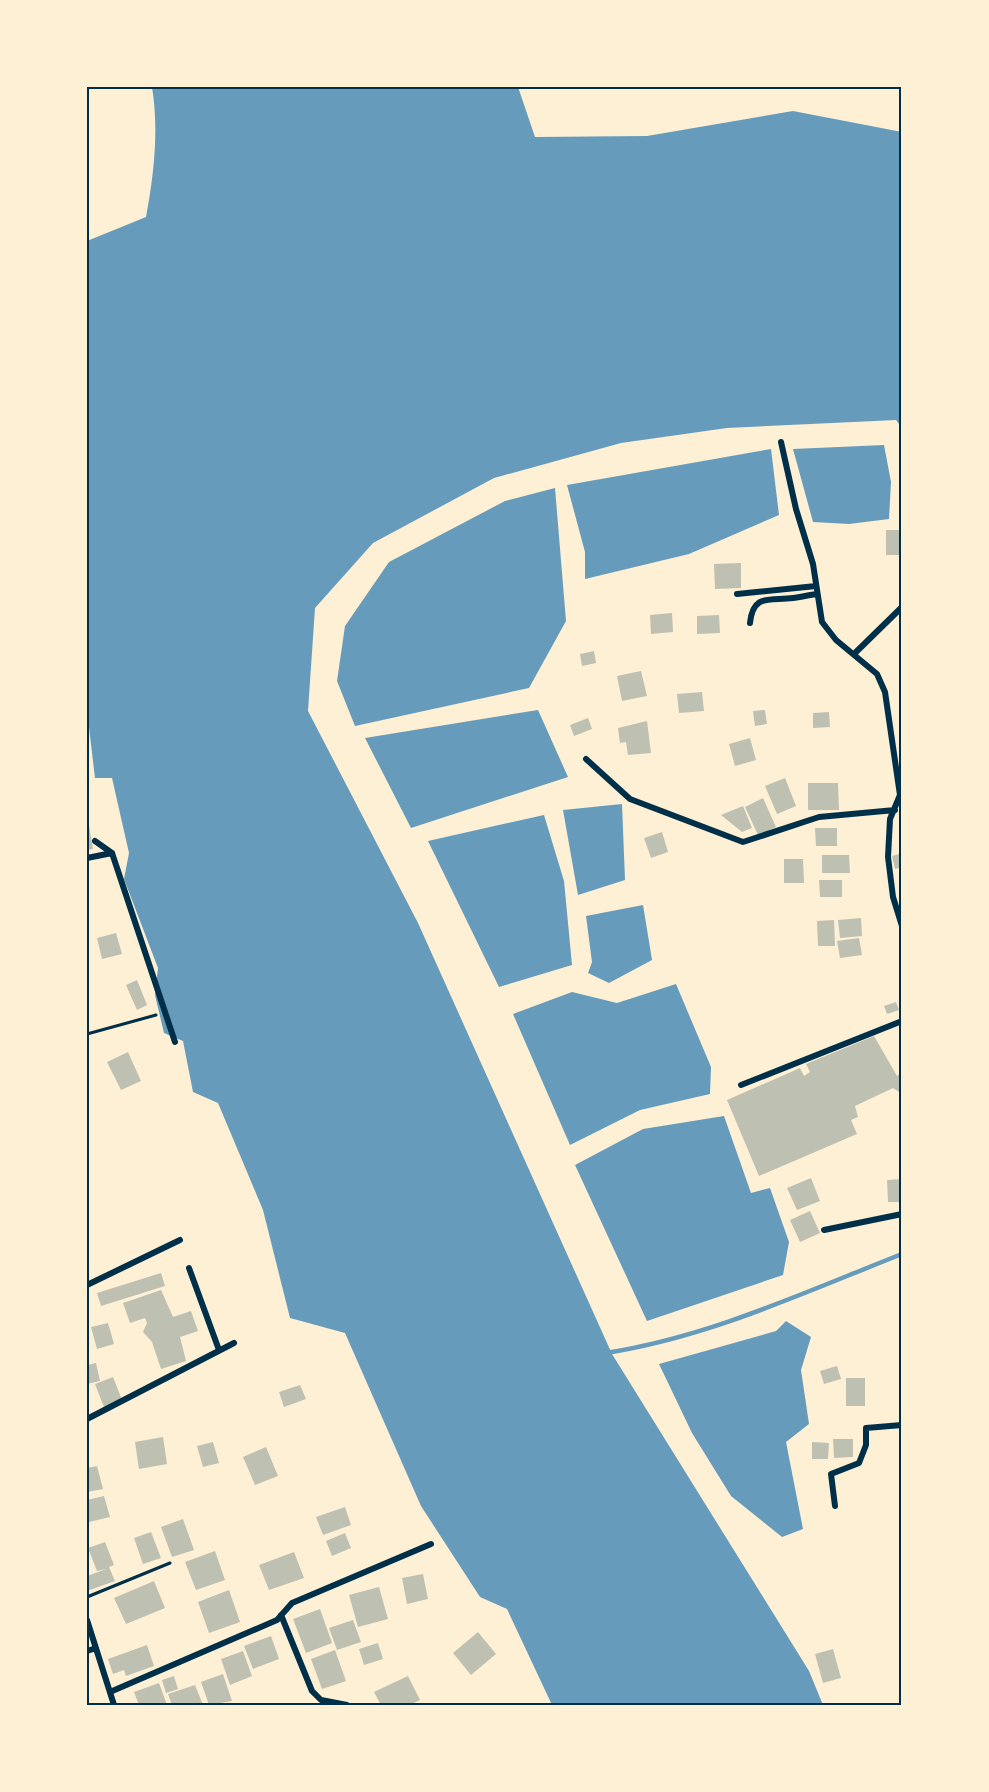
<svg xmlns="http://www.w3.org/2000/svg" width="989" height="1792" font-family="'IBM Plex Sans',sans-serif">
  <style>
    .water { fill: #669bbc }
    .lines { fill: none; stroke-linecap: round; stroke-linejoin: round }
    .stream { stroke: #669bbc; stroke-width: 4.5 }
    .building { fill: #bec0b2 }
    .path { stroke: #003049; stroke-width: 3 }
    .minor { stroke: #003049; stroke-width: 6 }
    .neatline { fill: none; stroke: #003049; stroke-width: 2 }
  </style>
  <rect width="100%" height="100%" fill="#fdf0d5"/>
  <path class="water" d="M 152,87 L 518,87 L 535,137 L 647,136 L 793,111 L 902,132 L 902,428 L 896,420 L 727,428 L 621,443 L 494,478 L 373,543 L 315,608 L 308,711 L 418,923 L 612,1354 L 809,1671 L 823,1705 L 552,1705 L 507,1609 L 480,1597 L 421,1506 L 345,1333 L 290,1318 L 263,1210 L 218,1103 L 193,1092 L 183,1041 L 164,1033 L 155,995 L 158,968 L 124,879 L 129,853 L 112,778 L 95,778 L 87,710 L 87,241 L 146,217 C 154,174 159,130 152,87 Z
    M 884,445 L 891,482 L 889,519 L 849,524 L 813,522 L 793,449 Z
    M 771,449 L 779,515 L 689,554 L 585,579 L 585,552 L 567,485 Z
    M 555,488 L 566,621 L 529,688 L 355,726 L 337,681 L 345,626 L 389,562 L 505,501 Z
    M 538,710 L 568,777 L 411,828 L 365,738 Z
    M 622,804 L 625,880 L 578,895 L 563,810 Z
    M 544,815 L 564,881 L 572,965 L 499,987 L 428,841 Z
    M 643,905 L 652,960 L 609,983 L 588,973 L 592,962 L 586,916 Z
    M 676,984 L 711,1067 L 710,1094 L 640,1110 L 570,1145 L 513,1014 L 572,992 L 617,1003 Z
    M 724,1116 L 751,1193 L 770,1188 L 789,1242 L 783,1275 L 647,1321 L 575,1165 L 643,1129 Z
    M 786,1321 L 811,1337 L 801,1370 L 809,1424 L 786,1442 L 803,1529 L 782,1537 L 731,1496 L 692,1433 L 659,1364 L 776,1331 Z"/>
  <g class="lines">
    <path class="stream" d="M 605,1353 C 709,1337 805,1292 902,1254"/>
  </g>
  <path class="building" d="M 886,530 L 902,530 L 902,555 L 886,555 Z
    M 741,563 L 741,588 L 715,589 L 714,564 Z
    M 672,613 L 673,632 L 651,634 L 650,615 Z
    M 719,615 L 720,633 L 697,634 L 697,616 Z
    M 594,651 L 596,663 L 582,666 L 580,654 Z
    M 641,671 L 647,696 L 622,701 L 617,676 Z
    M 702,692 L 704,711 L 679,713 L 677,694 Z
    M 765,710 L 767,724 L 755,726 L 753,711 Z
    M 829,712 L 830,727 L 813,728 L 813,713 Z
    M 588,718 L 592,729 L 574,736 L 570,725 Z
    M 647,721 L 651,753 L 628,755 L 626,742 L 620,743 L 618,728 Z
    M 750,738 L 756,760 L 735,766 L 729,744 Z
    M 785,778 L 796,806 L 777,814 L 765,786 Z
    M 808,783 L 838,783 L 839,810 L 808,810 Z
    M 763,798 L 776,827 L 758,835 L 745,807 Z
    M 743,806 L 752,828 L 742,832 L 721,815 Z
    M 87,814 L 93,849 L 87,850 Z
    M 815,828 L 837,828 L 837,846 L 816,846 Z
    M 662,832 L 668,852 L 651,858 L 644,838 Z
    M 902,853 L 902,867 L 895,869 L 892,856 Z
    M 822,855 L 849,855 L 850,873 L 822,873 Z
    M 784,859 L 803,859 L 804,883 L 784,883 Z
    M 819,880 L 842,880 L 842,897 L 820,897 Z
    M 861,918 L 862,936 L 840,938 L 838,920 Z
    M 834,920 L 835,946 L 818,946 L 817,921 Z
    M 116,933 L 122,954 L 102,959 L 97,938 Z
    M 859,938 L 862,955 L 840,958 L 837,941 Z
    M 137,980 L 147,1005 L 137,1010 L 126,985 Z
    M 896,1002 L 899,1010 L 887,1014 L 884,1006 Z
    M 874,1036 L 897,1076 L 902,1072 L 902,1094 L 893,1088 L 855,1106 L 858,1117 L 851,1120 L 857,1134 L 759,1176 L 727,1100 L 800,1068 L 804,1076 L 810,1072 L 806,1064 Z
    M 128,1052 L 141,1081 L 121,1090 L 107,1062 Z
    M 811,1178 L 820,1201 L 797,1210 L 787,1188 Z
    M 902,1179 L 902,1202 L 888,1202 L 887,1180 Z
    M 810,1211 L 820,1233 L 800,1242 L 790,1220 Z
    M 161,1273 L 165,1286 L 101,1306 L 97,1293 Z
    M 161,1290 L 173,1317 L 191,1311 L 198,1331 L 180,1337 L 186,1361 L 161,1369 L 152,1342 L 143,1332 L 147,1323 L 145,1318 L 130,1323 L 123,1303 Z
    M 108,1323 L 114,1344 L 97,1349 L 91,1327 Z
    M 96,1363 L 100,1381 L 87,1384 L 87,1365 Z
    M 837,1366 L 841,1379 L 824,1384 L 820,1371 Z
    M 113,1377 L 122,1400 L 104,1407 L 95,1384 Z
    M 846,1378 L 865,1378 L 865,1406 L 846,1406 Z
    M 300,1385 L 306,1399 L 284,1407 L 279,1392 Z
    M 163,1437 L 167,1464 L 139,1469 L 135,1442 Z
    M 833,1439 L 853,1439 L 853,1457 L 834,1458 Z
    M 213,1442 L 219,1463 L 203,1467 L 197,1446 Z
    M 812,1442 L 829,1443 L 828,1459 L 812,1459 Z
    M 266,1447 L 278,1476 L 255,1485 L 243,1457 Z
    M 97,1466 L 103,1489 L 87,1492 L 87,1468 Z
    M 104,1496 L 110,1517 L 89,1522 L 87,1500 Z
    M 345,1507 L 351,1525 L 323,1535 L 316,1517 Z
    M 183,1519 L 194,1550 L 172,1557 L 161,1527 Z
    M 151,1532 L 161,1558 L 143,1564 L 134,1538 Z
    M 345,1533 L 351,1548 L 332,1556 L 326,1541 Z
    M 105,1542 L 114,1565 L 109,1567 L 115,1581 L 87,1591 L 87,1576 L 106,1569 L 97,1571 L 88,1548 Z
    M 215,1551 L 225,1580 L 196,1590 L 185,1562 Z
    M 294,1552 L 304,1578 L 269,1590 L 259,1565 Z
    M 423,1574 L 428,1599 L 407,1604 L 402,1578 Z
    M 154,1581 L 165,1608 L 126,1624 L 114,1598 Z
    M 379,1587 L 388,1619 L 358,1627 L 349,1595 Z
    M 229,1590 L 240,1622 L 209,1633 L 198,1602 Z
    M 320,1609 L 332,1643 L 306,1653 L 293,1619 Z
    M 353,1620 L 361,1642 L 337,1650 L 329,1628 Z
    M 478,1632 L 496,1654 L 471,1675 L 453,1653 Z
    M 271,1636 L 279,1659 L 253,1669 L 244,1646 Z
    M 378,1643 L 383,1659 L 364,1665 L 359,1649 Z
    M 147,1645 L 154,1666 L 126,1676 L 124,1670 L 113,1674 L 108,1659 Z
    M 833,1649 L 841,1678 L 823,1683 L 815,1654 Z
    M 335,1650 L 346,1681 L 322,1689 L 311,1659 Z
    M 243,1651 L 252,1676 L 230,1685 L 221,1659 Z
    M 223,1674 L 232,1701 L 209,1705 L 201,1682 Z
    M 174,1676 L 178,1689 L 166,1693 L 162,1680 Z
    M 408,1676 L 420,1700 L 410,1705 L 381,1705 L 374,1692 Z
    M 159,1683 L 167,1705 L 139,1705 L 134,1692 Z
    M 195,1685 L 203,1705 L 172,1705 L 168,1694 Z"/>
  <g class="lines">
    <path class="path" d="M 87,1034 L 156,1015
      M 87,1597 L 170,1563"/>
    <path class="minor" d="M 781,442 L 796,509 L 813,564 L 822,622 L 836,640 L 877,674 L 885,692 L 900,795 L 890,819 L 888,857 L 893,897 L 902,926
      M 737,594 L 816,586
      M 750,623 C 753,593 770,601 793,598 C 801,597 809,595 817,594
      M 854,654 L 902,607
      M 586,759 L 630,799 L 743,842 L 819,817 L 895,810
      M 95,841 L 112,853
      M 112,853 L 175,1042
      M 87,858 L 112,853
      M 741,1085 L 902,1021
      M 824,1230 L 902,1214
      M 189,1268 L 219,1350
      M 87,1285 L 180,1240
      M 87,1419 L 234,1343
      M 835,1506 L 831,1474 L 859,1463 L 866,1445 L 866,1428 L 902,1425
      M 281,1615 L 312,1691 L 321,1700 L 347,1705
      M 87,1620 L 114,1705
      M 87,1651 L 96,1648
      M 110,1692 L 277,1620 L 292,1603 L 431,1544"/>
  </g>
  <rect width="989" height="1792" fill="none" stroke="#fdf0d5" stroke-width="177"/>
  <rect x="88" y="88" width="812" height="1616" class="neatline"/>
</svg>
